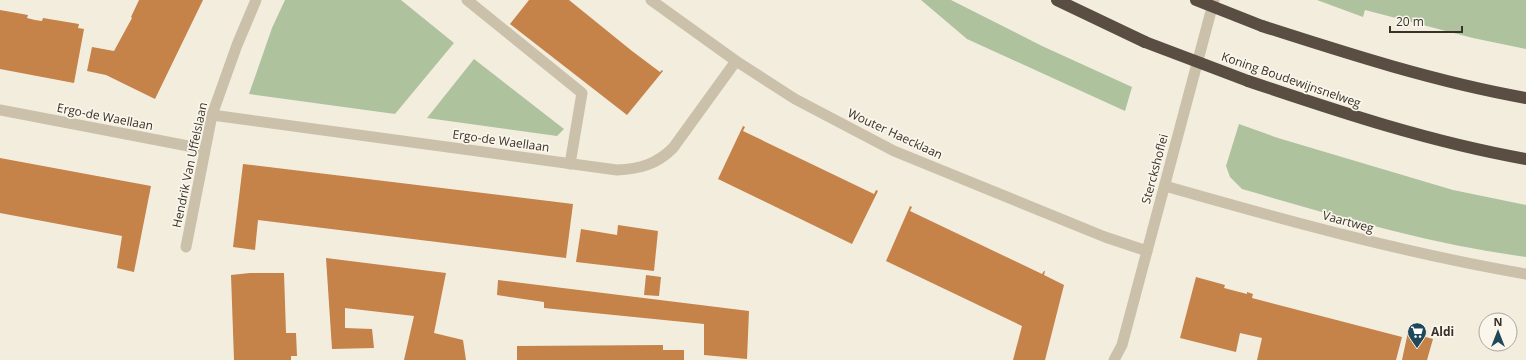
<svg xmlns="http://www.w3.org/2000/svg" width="1526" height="360" font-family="'Open Sans',sans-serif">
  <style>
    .green { fill: #aec29e }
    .building { fill: #c58249 }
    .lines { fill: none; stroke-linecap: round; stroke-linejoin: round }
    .service { stroke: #cbc0aa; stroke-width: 11 }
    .minor { stroke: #cbc0aa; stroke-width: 11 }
    .tertiary { stroke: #cbc0aa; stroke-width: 11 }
    .motorway { stroke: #594e41; stroke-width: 12 }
    .motorway-bridge { stroke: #594e41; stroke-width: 12 }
    .labels { text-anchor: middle; stroke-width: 3.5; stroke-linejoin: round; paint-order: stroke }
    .street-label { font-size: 12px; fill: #383129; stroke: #faf6eb }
    .poi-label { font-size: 12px; font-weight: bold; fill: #383129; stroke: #faf6eb; text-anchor: start }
  </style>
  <rect width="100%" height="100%" fill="#f3edde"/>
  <path class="green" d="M 285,0 L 401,0 L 454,43 L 395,114 L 249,94 L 272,28 Z
    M 921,0 L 951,0 L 1042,46 L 1132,87 L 1125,111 L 967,39 Z
    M 1317,0 L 1526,0 L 1526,49 L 1473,38 L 1365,10 L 1363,17 Z
    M 474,59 L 564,129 L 557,136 L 427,118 Z
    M 1239,124 L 1278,138 L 1453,190 L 1526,205 L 1526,257 C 1430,244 1335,216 1242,189 L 1230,177 L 1226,166 Z"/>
  <path class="building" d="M 139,0 L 203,0 L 155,99 L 106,75 L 87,71 L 92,47 L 114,51 L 132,18 L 131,17 Z
    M 529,0 L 569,0 L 632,51 L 660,72 L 662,70 L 663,71 L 627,115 L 510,24 Z
    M 0,10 L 28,15 L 27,18 L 35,20 L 42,21 L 43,18 L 79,24 L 78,28 L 84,29 L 74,83 L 0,69 Z
    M 743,126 L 745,127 L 743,131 L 874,194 L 876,190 L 878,191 L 852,244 L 718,179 Z
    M 0,158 L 151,186 L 134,272 L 117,268 L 122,236 L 0,213 Z
    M 243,164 L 573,204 L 566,258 L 258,220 L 255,250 L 233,247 Z
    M 910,206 L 912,207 L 910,211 L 1042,274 L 1044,271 L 1045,271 L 1044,275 L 1064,285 L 1045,360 L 1013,360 L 1022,326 L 886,261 Z
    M 618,225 L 658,231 L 654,271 L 576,262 L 581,229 L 617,235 Z
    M 326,258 L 446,273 L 434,333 L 463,340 L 466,360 L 404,360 L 414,316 L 345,308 L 345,328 L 372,329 L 374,348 L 332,349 Z
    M 250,273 L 284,273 L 286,333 L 296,333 L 297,356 L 291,356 L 291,360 L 234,360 L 231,275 Z
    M 646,275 L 661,277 L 659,296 L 644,295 Z
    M 1196,277 L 1225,285 L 1224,288 L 1247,294 L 1247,292 L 1253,294 L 1252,298 L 1402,337 L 1396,360 L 1257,360 L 1262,338 L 1240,333 L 1236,352 L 1180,338 Z
    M 498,280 L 749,311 L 747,359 L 704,355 L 704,324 L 544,308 L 544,302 L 497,295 Z
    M 1408,332 L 1433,339 L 1427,360 L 1402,360 Z
    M 663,345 L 663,350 L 684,350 L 684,360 L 517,360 L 517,346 Z"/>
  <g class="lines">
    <path class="service" d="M 467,0 L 582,93 L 570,164"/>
    <path class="minor" d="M 651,0 L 736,61 L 795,99 L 894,151 L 1105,237 L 1147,251
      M 0,110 L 204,149
      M 212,115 L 617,170 C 640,169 657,164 673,148 L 736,61
      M 1165,186 C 1284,220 1404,253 1526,274
      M 186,247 L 212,115 L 237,45 L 256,0"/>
    <path class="tertiary" d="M 1114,360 L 1122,345 L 1214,0"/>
    <path class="motorway" d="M 1057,0 L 1145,42
      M 1262,26 C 1349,54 1436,82 1526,98
      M 1248,81 C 1340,112 1430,142 1526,159"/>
    <path class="motorway-bridge" d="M 1196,0 L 1262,26
      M 1145,42 L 1248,81"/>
  </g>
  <defs>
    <symbol id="supermarket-pin" viewBox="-11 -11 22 30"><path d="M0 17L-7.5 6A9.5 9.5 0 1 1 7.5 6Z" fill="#1f495a" stroke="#faf6eb"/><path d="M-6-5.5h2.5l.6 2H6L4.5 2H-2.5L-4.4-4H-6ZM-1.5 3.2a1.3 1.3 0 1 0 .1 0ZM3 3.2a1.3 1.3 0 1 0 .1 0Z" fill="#fff"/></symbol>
  </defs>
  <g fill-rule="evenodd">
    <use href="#supermarket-pin" x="1406" y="321" width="22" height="30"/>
  </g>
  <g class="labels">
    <g class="street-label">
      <text transform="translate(1291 80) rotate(19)" y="4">Koning Boudewijnsnelweg</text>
      <text transform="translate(105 117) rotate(11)" y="4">Ergo-de Waellaan</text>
      <text transform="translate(895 134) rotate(25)" y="4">Wouter Haecklaan</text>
      <text transform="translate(501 141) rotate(8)" y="4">Ergo-de Waellaan</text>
      <text transform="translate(190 165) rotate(-78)" y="4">Hendrik Van Uffelslaan</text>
      <text transform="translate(1155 169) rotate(-75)" y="4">Sterckshoflei</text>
      <text transform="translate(1348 222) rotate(15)" y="4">Vaartweg</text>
    </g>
    <g class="poi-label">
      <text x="1431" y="336">Aldi</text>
    </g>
  </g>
  <g transform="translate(1498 332)"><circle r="19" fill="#faf6eb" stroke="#aca79d"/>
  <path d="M0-3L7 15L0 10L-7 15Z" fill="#1f495a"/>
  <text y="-6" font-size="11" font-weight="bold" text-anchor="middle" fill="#383129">N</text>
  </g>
  <path d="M1390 26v6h72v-6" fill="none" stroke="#383129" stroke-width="2"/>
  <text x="1396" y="26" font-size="12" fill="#383129" stroke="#faf6eb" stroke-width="3" paint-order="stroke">20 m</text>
</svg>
